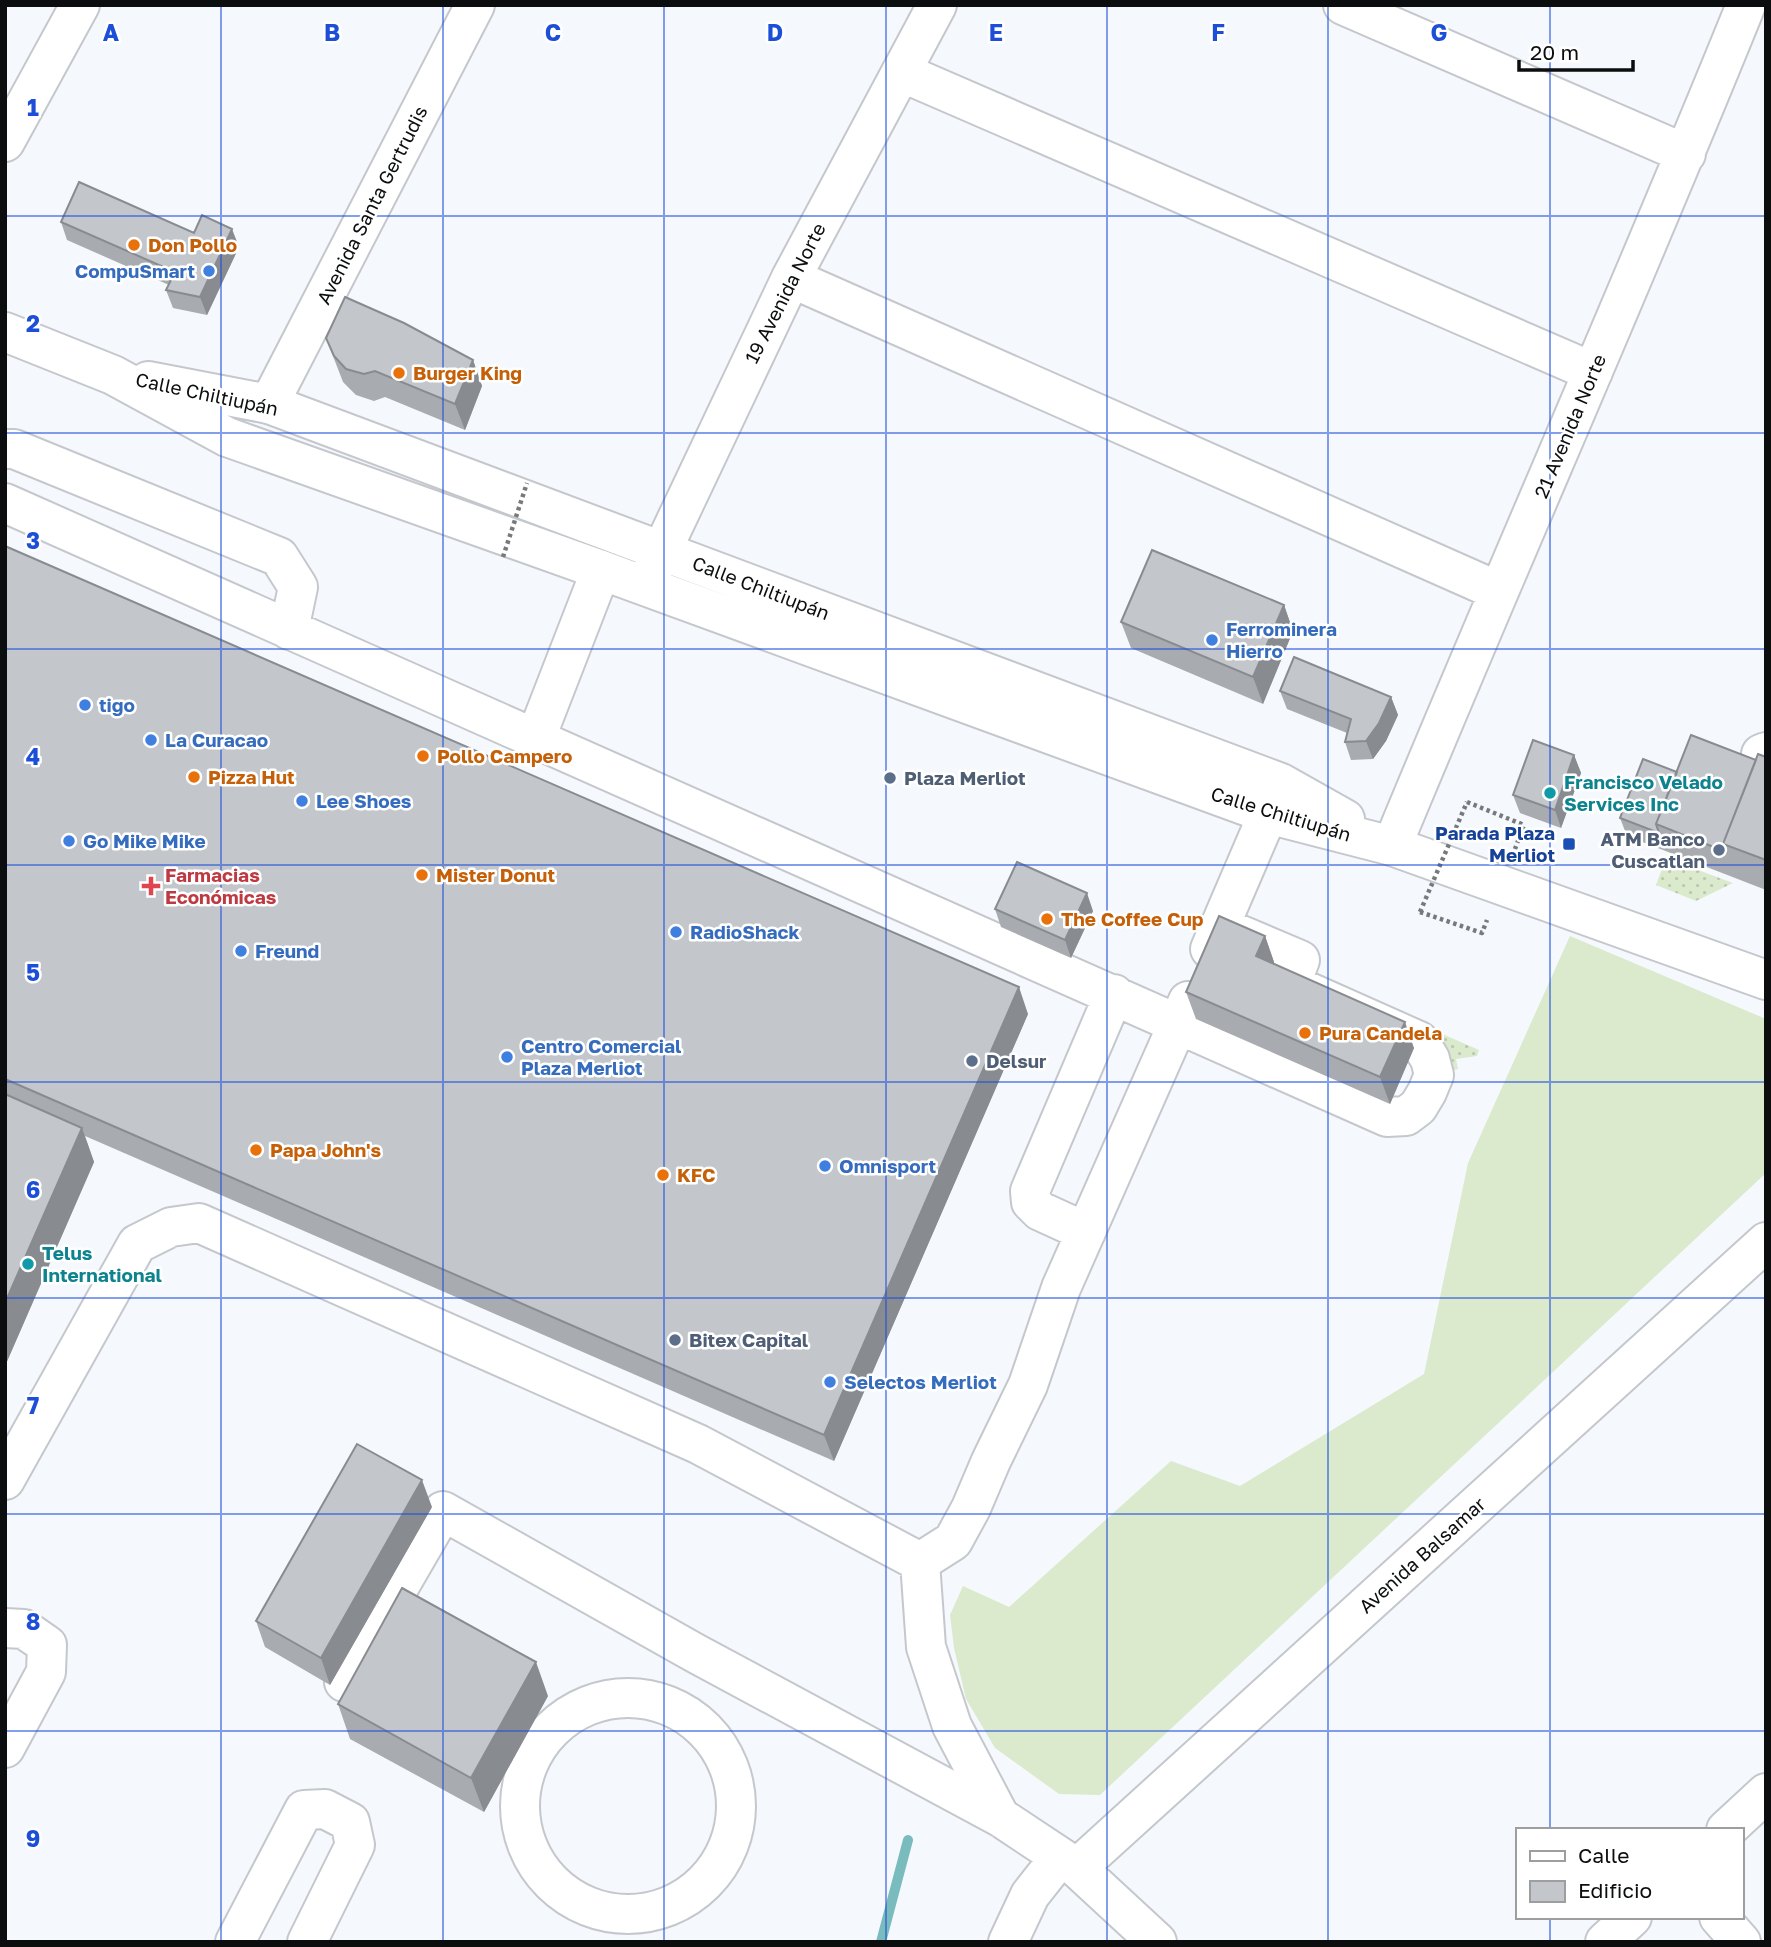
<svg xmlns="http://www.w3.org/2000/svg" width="1771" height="1947" font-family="'Golos Text',sans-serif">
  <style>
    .grass { fill: #dbe9cc }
    .garden { fill: url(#garden-dots) }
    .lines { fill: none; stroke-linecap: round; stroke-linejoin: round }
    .stream { stroke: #7abbbe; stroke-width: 10 }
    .minor-casing { stroke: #c4c8cd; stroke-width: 42 }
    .major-casing { stroke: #c4c8cd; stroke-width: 42 }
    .path { stroke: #777a7d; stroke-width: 4.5; stroke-dasharray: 3.5 3.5; stroke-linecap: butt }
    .minor { stroke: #fff; stroke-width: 38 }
    .major { stroke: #fff; stroke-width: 38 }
    .path-bridge { stroke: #777a7d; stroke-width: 4.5; stroke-dasharray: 3.5 3.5; stroke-linecap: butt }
    .wall { fill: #a8abaf }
    .shaded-wall { fill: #888b8f }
    .building { fill: #c3c7cc; stroke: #888b8f; stroke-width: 2 }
    .grid { fill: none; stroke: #1d4ed8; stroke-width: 2; stroke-opacity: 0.55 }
    .food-dot { fill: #e8710a; stroke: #fff; stroke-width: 2.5 }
    .shop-dot { fill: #3f7fe0; stroke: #fff; stroke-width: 2.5 }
    .service-dot { fill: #5c6f8a; stroke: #fff; stroke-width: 2.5 }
    .culture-dot { fill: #0f9aa8; stroke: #fff; stroke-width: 2.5 }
    .transit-dot { fill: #1a4fb4; stroke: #fff; stroke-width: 2.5 }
    .health-dot { fill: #e0444e; stroke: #fff; stroke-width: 2.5 }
    .labels { text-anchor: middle; stroke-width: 5; stroke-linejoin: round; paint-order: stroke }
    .street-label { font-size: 19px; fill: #0b0d0e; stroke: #fff }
    .food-label { font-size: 19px; font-weight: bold; fill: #c56008; stroke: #fff; text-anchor: start }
    .shop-label { font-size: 19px; font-weight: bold; fill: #366cbe; stroke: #fff; text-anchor: start }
    .service-label { font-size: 19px; font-weight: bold; fill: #4e5e75; stroke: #fff; text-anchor: start }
    .culture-label { font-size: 19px; font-weight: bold; fill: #0d838f; stroke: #fff; text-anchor: start }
    .transit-label { font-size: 19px; font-weight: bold; fill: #164399; stroke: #fff; text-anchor: end }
    .health-label { font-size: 19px; font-weight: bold; fill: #be3a42; stroke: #fff; text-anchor: start }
    .grid-label { font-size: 23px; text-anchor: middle; font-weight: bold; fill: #1d4ed8; stroke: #fff; stroke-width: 5; stroke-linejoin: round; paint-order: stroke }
  </style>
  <defs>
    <pattern id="garden-dots" width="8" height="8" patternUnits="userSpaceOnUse" patternTransform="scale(1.75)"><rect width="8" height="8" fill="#dbe9cc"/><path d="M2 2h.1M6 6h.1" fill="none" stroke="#bbc7ae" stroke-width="1.8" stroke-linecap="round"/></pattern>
  </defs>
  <rect width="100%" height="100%" fill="#f5f9fe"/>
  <path class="grass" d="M 1570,936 L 1766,1019 L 1766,1173 L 1100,1795 L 1059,1794 L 995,1748 L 966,1699 L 954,1648 L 950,1615 L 963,1586 L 1009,1607 L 1171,1461 L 1240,1486 L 1424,1374 L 1468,1163 Z"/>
  <path class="garden" d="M 1666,858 L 1733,883 L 1696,901 L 1656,885 Z
    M 1431,1029 L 1479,1050 L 1477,1056 L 1456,1059 L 1458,1069 L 1444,1072 Z"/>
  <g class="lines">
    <path class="stream" d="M 881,1942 L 908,1840"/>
    <defs>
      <path id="minor" d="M 1343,5 L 1686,154
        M 901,72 L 1593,372
        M 5,142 L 80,5
        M 791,278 L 1498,591
        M 269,404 L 475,5
        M 5,449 L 14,449 L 279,557 L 298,587 L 289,630
        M 5,503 L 1387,1117 L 1406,1116 L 1418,1107 L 1427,1092 L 1434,1075 L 1430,1059 L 1419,1041 L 1291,984 L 1300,960 L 1222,927
        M 647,582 L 791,278 L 937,5
        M 535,740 L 601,570
        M 1761,754 L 1766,752
        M 1392,846 C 1508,565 1632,287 1746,5
        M 1210,949 L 1268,814
        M 1086,1232 L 1040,1211 L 1031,1202 L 1030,1191 L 1114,994
        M 5,1480 L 137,1244 L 171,1227 L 199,1223 L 698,1444 L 920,1562
        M 920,1562 L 953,1541 L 971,1508 L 991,1461 L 1028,1385 L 1061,1288 L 1188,1001
        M 920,1562 L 926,1647 L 952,1726 L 1000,1817
        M 5,1628 L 24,1629 L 47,1645 L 46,1672 L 5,1748
        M 344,1682 L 443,1511 L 695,1653 L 1000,1817 L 1077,1868 L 1157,1942
        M520 1806a108 108 0 1 1 216 0a108 108 0 1 1-216 0Z
        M 1726,1830 L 1766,1793
        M 1077,1868 L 1766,1242
        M 1719,1917 L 1741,1942
        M 235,1942 L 304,1810 L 325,1809 L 350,1822 L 355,1845 L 307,1942
        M 1008,1942 L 1030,1895 L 1060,1857
        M 1605,1942 L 1632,1917"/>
      <path id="major" d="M 5,332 L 113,375 L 227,437 L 601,570 L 1268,814 L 1392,846 L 1766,980
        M 148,381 L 269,404 L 1281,783 L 1345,819"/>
    </defs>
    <use href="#minor" class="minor-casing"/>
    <use href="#major" class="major-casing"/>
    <path class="path" d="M 1467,802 L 1524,825 L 1515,849
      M 1420,912 L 1482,933 L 1487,920"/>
    <use href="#minor" class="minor"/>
    <use href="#major" class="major"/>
    <path class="path-bridge" d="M 503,557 L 527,483
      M 1420,912 L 1467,802"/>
  </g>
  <path class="wall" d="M 61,222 L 194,233 L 239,247 L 207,315 L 173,308 L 166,290 L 169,285 L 67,240 Z
    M 326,338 L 473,360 L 482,386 L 465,430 L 385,397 L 374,401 L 356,395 L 343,382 Z
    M 5,546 L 1028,1014 L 834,1461 L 85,1136 L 94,1162 L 5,1366 Z
    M 1284,605 L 1293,631 L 1263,704 L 1131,648 L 1121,622 Z
    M 1280,691 L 1391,697 L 1398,715 L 1386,741 L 1373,759 L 1351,760 L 1345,742 L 1347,733 L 1287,709 Z
    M 1574,755 L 1581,773 L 1561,828 L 1520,813 L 1513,795 Z
    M 1766,757 L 1766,890 L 1627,836 L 1620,818 L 1677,772 L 1756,760 Z
    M 995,909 L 1093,911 L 1071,958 L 1001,927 Z
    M 1265,936 L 1274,962 L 1274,964 L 1414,1048 L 1390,1104 L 1196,1019 L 1186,992 Z
    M 432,1507 L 330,1685 L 265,1647 L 256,1621 Z
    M 548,1696 L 484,1812 L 350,1739 L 338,1704 Z"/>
  <path class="shaded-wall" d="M 232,229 L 239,247 L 207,315 L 200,297 Z
    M 473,360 L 482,386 L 465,430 L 455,404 Z
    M 1284,605 L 1293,631 L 1263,704 L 1253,677 Z
    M 1391,697 L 1398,715 L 1386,741 L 1373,759 L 1366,741 Z
    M 1574,755 L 1581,773 L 1561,828 L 1555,810 Z
    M 1087,893 L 1093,911 L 1071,958 L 1065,940 Z
    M 1265,936 L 1274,962 L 1265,982 L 1256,956 Z
    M 1019,987 L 1028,1014 L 834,1461 L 824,1435 Z
    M 1405,1022 L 1414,1048 L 1390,1104 L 1380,1077 Z
    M 82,1128 L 94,1162 L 5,1366 L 5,1303 Z
    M 422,1480 L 432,1507 L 330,1685 L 321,1658 Z
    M 536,1662 L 548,1696 L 484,1812 L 471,1778 Z"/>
  <path class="building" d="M 79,182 L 194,233 L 202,215 L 232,229 L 200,297 L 166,290 L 175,272 L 61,222 Z
    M 345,297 L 404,323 L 473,360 L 455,404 L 375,371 L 364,374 L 346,369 L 334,356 L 326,338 Z
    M 5,546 L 1019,987 L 824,1435 L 5,1079 Z
    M 1152,550 L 1284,605 L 1253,677 L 1121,622 Z
    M 1294,657 L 1391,697 L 1379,723 L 1366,741 L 1345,742 L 1351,719 L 1280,691 Z
    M 1691,735 L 1756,760 L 1723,844 L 1726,852 L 1656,824 Z
    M 1533,740 L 1574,755 L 1555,810 L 1513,795 Z
    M 1758,754 L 1766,757 L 1766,860 L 1723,844 Z
    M 1643,759 L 1677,772 L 1656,824 L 1659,833 L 1620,818 Z
    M 1017,862 L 1087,893 L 1065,940 L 995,909 Z
    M 1219,916 L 1265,936 L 1256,956 L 1405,1022 L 1380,1077 L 1186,992 Z
    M 5,1094 L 82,1128 L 5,1303 Z
    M 357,1444 L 422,1480 L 321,1658 L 256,1621 Z
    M 402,1588 L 536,1662 L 471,1778 L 338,1704 Z"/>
  <path class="grid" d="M 221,5 L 221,1942M 443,5 L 443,1942M 664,5 L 664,1942M 886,5 L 886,1942M 1107,5 L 1107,1942M 1328,5 L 1328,1942M 1550,5 L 1550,1830M 5,216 L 1766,216M 5,433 L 1766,433M 5,649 L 1766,649M 5,865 L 1766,865M 5,1082 L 1766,1082M 5,1298 L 1766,1298M 5,1514 L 1766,1514M 5,1731 L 1766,1731M 1550,1917 L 1550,1942"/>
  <g class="food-dot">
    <circle cx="134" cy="245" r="7"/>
    <circle cx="399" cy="373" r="7"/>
    <circle cx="423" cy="756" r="7"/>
    <circle cx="194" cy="777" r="7"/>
    <circle cx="422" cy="875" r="7"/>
    <circle cx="1047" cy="919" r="7"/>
    <circle cx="1305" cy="1033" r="7"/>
    <circle cx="256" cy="1150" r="7"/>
    <circle cx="663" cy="1175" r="7"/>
  </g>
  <g class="shop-dot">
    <circle cx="209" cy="271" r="7"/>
    <circle cx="1212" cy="640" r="7"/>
    <circle cx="85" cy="705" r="7"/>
    <circle cx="151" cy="740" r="7"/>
    <circle cx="302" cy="801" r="7"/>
    <circle cx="69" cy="841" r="7"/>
    <circle cx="676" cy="932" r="7"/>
    <circle cx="241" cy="951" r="7"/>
    <circle cx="507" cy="1057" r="7"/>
    <circle cx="825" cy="1166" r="7"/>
    <circle cx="830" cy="1382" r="7"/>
  </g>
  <g class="service-dot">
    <circle cx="890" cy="778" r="7"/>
    <circle cx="1719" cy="850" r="7"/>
    <circle cx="972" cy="1061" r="7"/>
    <circle cx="675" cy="1340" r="7"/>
  </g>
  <g class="culture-dot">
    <circle cx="1550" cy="793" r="7"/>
    <circle cx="28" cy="1264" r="7"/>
  </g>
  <rect class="transit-dot" x="1562" y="837" width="14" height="14" rx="3.5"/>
  <path class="health-dot" d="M147.5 875.5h7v7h7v7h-7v7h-7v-7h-7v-7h7z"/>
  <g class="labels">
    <g class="street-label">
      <text transform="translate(372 205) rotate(-63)" y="7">Avenida Santa Gertrudis</text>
      <text transform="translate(785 293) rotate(-63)" y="7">19 Avenida Norte</text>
      <text transform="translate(207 394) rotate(12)" y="7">Calle Chiltiupán</text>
      <text transform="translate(1570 426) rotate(-67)" y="7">21 Avenida Norte</text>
      <text transform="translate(761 588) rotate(21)" y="7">Calle Chiltiupán</text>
      <text transform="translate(1281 814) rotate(17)" y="7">Calle Chiltiupán</text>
      <text transform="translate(1422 1555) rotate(-42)" y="7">Avenida Balsamar</text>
    </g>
    <g class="food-label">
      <text x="148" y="252">Don Pollo</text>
      <text x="413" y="380">Burger King</text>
      <text x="437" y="763">Pollo Campero</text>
      <text x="208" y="784">Pizza Hut</text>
      <text x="436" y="882">Mister Donut</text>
      <text x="1061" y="926">The Coffee Cup</text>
      <text x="1319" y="1040">Pura Candela</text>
      <text x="270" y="1157">Papa John's</text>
      <text x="677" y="1182">KFC</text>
    </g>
    <g class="shop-label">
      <text x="195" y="278" text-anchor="end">CompuSmart</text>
      <text x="1226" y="636">Ferrominera<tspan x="1226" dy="22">Hierro</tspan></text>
      <text x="99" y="712">tigo</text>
      <text x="165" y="747">La Curacao</text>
      <text x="316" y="808">Lee Shoes</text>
      <text x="83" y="848">Go Mike Mike</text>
      <text x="690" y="939">RadioShack</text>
      <text x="255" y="958">Freund</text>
      <text x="521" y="1053">Centro Comercial<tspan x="521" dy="22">Plaza Merliot</tspan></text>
      <text x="839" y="1173">Omnisport</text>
      <text x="844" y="1389">Selectos Merliot</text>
    </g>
    <g class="service-label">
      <text x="904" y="785">Plaza Merliot</text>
      <text x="1705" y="846" text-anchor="end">ATM Banco<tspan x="1705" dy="22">Cuscatlan</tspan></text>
      <text x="986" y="1068">Delsur</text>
      <text x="689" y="1347">Bitex Capital</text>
    </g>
    <g class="culture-label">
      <text x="1564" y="789">Francisco Velado<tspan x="1564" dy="22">Services Inc</tspan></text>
      <text x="42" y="1260">Telus<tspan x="42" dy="22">International</tspan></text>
    </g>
    <g class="transit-label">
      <text x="1555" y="840">Parada Plaza<tspan x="1555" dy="22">Merliot</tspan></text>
    </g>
    <g class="health-label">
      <text x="165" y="882">Farmacias<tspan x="165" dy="22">Económicas</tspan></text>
    </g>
  </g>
  <g class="grid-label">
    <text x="111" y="41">A</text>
    <text x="332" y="41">B</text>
    <text x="553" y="41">C</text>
    <text x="775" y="41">D</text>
    <text x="996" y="41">E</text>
    <text x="1218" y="41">F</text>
    <text x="1439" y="41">G</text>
    <text x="33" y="116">1</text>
    <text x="33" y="332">2</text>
    <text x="33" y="549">3</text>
    <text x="33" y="765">4</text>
    <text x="33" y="981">5</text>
    <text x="33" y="1198">6</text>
    <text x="33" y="1414">7</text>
    <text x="33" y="1630">8</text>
    <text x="33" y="1847">9</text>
  </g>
  <rect width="1771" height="1947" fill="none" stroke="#0b0d0e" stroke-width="14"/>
  <rect x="1516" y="1828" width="228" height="91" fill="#ffffff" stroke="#9d9e9f" stroke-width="2"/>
  <rect x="1530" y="1851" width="35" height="10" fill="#ffffff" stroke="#9d9e9f" stroke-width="2"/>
  <text x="1578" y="1863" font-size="21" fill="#0b0d0e">Calle</text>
  <rect x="1530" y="1881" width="35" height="21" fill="#c3c7cc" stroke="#9d9e9f" stroke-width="2"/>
  <text x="1578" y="1898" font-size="21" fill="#0b0d0e">Edificio</text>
  <path d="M1519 60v10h114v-10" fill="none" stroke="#0b0d0e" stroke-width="3.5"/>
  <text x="1530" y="60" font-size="21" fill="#0b0d0e" stroke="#ffffff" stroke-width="5" paint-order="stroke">20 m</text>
</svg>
